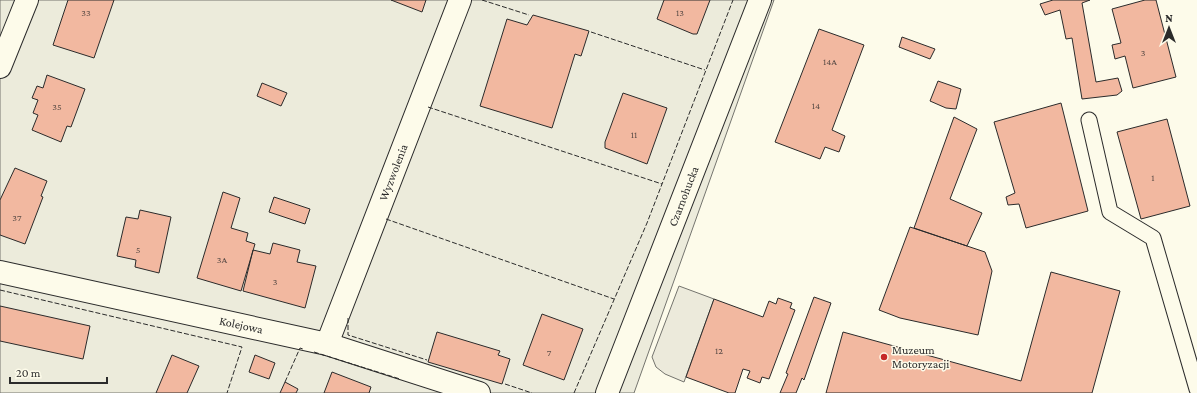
<svg xmlns="http://www.w3.org/2000/svg" width="1197" height="393" font-family="'Crimson Pro',serif">
  <style>
    .green { fill: #ecebdb; stroke: #74746e }
    .parking { fill: #eceadb; stroke: #74746e }
    .building { fill: #f2b8a0; stroke: #2b2b2b }
    .lines { fill: none; stroke-linecap: round; stroke-linejoin: round }
    .service-casing { stroke: #2b2b2b; stroke-width: 17 }
    .minor-casing { stroke: #2b2b2b; stroke-width: 24 }
    .tertiary-casing { stroke: #2b2b2b; stroke-width: 24 }
    .service { stroke: #fdfbea; stroke-width: 15 }
    .minor { stroke: #fdfbea; stroke-width: 22 }
    .tertiary { stroke: #fdfbea; stroke-width: 22 }
    .fence { stroke: #2b2b2b; stroke-width: 1; stroke-dasharray: 5 2; stroke-linecap: butt }
    .poi-dot { fill: #c62828; stroke: #fdfbea; stroke-width: 1.5 }
    .labels { text-anchor: middle; stroke-width: 3; stroke-linejoin: round; paint-order: stroke }
    .number-label { font-size: 10px; fill: #5d4e48 }
    .street-label { font-size: 12px; fill: #2b2b2b; stroke: #fdfbea }
    .poi-label { font-size: 12px; fill: #2b2b2b; stroke: #fdfbea; text-anchor: start }
  </style>
  <rect width="100%" height="100%" fill="#fdfbea"/>
  <path class="green" d="M 0,0 L 774,0 L 634,393 L 0,393 Z"/>
  <path class="parking" d="M 679,286 L 714,299 L 684,382 L 665,374 L 656,367 L 652,357 Z"/>
  <path class="building" d="M 68,0 L 114,0 L 94,58 L 53,45 Z
    M 391,0 L 426,0 L 422,12 Z
    M 664,0 L 710,0 L 697,34 L 693,34 L 657,19 Z
    M 1053,0 L 1090,0 L 1082,3 L 1096,82 L 1118,78 L 1122,91 L 1117,95 L 1082,99 L 1072,38 L 1066,39 L 1060,10 L 1045,15 L 1040,4 Z
    M 1145,0 L 1156,0 L 1176,77 L 1133,88 L 1125,56 L 1115,59 L 1112,45 L 1121,43 L 1112,9 Z
    M 533,15 L 589,31 L 581,56 L 575,54 L 552,128 L 480,106 L 507,19 L 527,25 Z
    M 819,29 L 864,45 L 832,130 L 845,136 L 839,152 L 825,147 L 820,159 L 775,142 Z
    M 902,37 L 935,49 L 930,59 L 899,47 Z
    M 47,75 L 85,89 L 71,127 L 67,126 L 61,142 L 32,130 L 38,115 L 33,113 L 38,100 L 32,98 L 37,86 L 43,88 Z
    M 938,81 L 961,89 L 956,109 L 946,108 L 930,101 Z
    M 262,83 L 287,93 L 281,106 L 257,96 Z
    M 623,93 L 667,108 L 647,164 L 605,148 L 605,142 Z
    M 1061,103 L 1088,211 L 1026,228 L 1019,204 L 1008,205 L 1006,197 L 1015,193 L 994,122 Z
    M 954,117 L 977,129 L 950,199 L 982,213 L 967,246 L 914,228 Z
    M 1167,119 L 1190,206 L 1141,219 L 1117,132 Z
    M 15,168 L 47,181 L 41,196 L 43,197 L 25,244 L 0,235 L 0,200 Z
    M 223,192 L 240,198 L 231,228 L 248,233 L 246,241 L 255,244 L 241,291 L 197,278 Z
    M 274,197 L 310,209 L 305,224 L 269,212 Z
    M 140,210 L 171,217 L 159,273 L 135,267 L 136,260 L 117,256 L 126,217 L 138,219 Z
    M 910,227 L 985,252 L 992,271 L 978,335 L 900,318 L 879,310 Z
    M 273,243 L 300,250 L 297,262 L 316,266 L 305,308 L 243,291 L 253,250 L 270,254 Z
    M 1051,272 L 1120,291 L 1092,393 L 826,393 L 843,332 L 1021,381 Z
    M 814,297 L 831,303 L 804,380 L 802,378 L 796,393 L 780,393 L 788,374 L 786,373 Z
    M 778,298 L 792,303 L 790,308 L 795,310 L 769,379 L 762,377 L 760,383 L 747,378 L 750,371 L 743,369 L 735,393 L 729,393 L 686,377 L 714,299 L 763,317 L 769,301 L 776,304 Z
    M 0,306 L 90,326 L 83,359 L 0,341 Z
    M 542,314 L 583,329 L 564,380 L 523,365 Z
    M 437,332 L 500,351 L 498,355 L 510,359 L 502,384 L 428,362 Z
    M 172,355 L 199,366 L 187,393 L 156,393 Z
    M 255,355 L 275,363 L 269,379 L 249,372 Z
    M 332,372 L 371,387 L 369,393 L 324,393 Z
    M 285,382 L 298,389 L 296,393 L 280,393 Z"/>
  <g class="lines">
    <defs>
      <path id="service" d="M 1089,120 L 1110,212 L 1153,238 L 1197,389"/>
      <g id="minor">
        <path d="M 0,67 L 27,0"/>
        <path id="s1" d="M 0,272 L 327,344 L 479,393"/>
        <path id="s2" d="M 327,344 L 460,0"/>
      </g>
      <g id="tertiary">
        <path id="s3" d="M 607,393 L 760,0"/>
      </g>
    </defs>
    <use href="#service" class="service-casing"/>
    <use href="#minor" class="minor-casing"/>
    <use href="#tertiary" class="tertiary-casing"/>
    <use href="#service" class="service"/>
    <use href="#minor" class="minor"/>
    <use href="#tertiary" class="tertiary"/>
    <path class="fence" d="M 482,0 L 529,15
      M 591,32 L 705,70
      M 428,107 L 662,184
      M 386,219 L 614,299
      M 0,290 L 242,347 L 227,393
      M 348,318 L 348,335 L 427,360
      M 314,352 L 400,379
      M 285,382 L 300,348 L 303,349
      M 505,384 L 532,393
      M 574,393 L 647,223 L 733,0"/>
  </g>
  <circle class="poi-dot" cx="884" cy="357" r="4"/>
  <g class="labels">
    <g class="number-label">
      <text x="86" y="16">33</text>
      <text x="680" y="16">13</text>
      <text x="1143" y="56">3</text>
      <text x="830" y="65">14A</text>
      <text x="816" y="109">14</text>
      <text x="57" y="110">35</text>
      <text x="634" y="138">11</text>
      <text x="1153" y="181">1</text>
      <text x="17" y="221">37</text>
      <text x="138" y="253">5</text>
      <text x="222" y="263">3A</text>
      <text x="275" y="285">3</text>
      <text x="719" y="354">12</text>
      <text x="549" y="356">7</text>
    </g>
    <g class="street-label">
      <text dy="4" stroke="none"><textPath href="#s2" startOffset="184">Wyzwolenia</textPath></text>
      <text dy="4" stroke="none"><textPath href="#s3" startOffset="211">Czarnohucka</textPath></text>
      <text dy="4" stroke="none"><textPath href="#s1" startOffset="247">Kolejowa</textPath></text>
    </g>
    <g class="poi-label">
      <text x="892" y="354">Muzeum<tspan x="892" dy="14">Motoryzacji</tspan></text>
    </g>
  </g>
  <g transform="translate(1169 28)" stroke="#fdfbea" stroke-width="3" paint-order="stroke">
  <path d="M0-3L7 15L0 10L-7 15Z" fill="#2b2b2b"/>
  <text y="-6" font-size="11" font-weight="bold" text-anchor="middle" fill="#2b2b2b">N</text>
  </g>
  <path d="M10 377v6h97v-6" fill="none" stroke="#2b2b2b" stroke-width="2"/>
  <text x="16" y="377" font-size="12" fill="#2b2b2b" stroke="#fdfbea" stroke-width="3" paint-order="stroke">20 m</text>
</svg>
